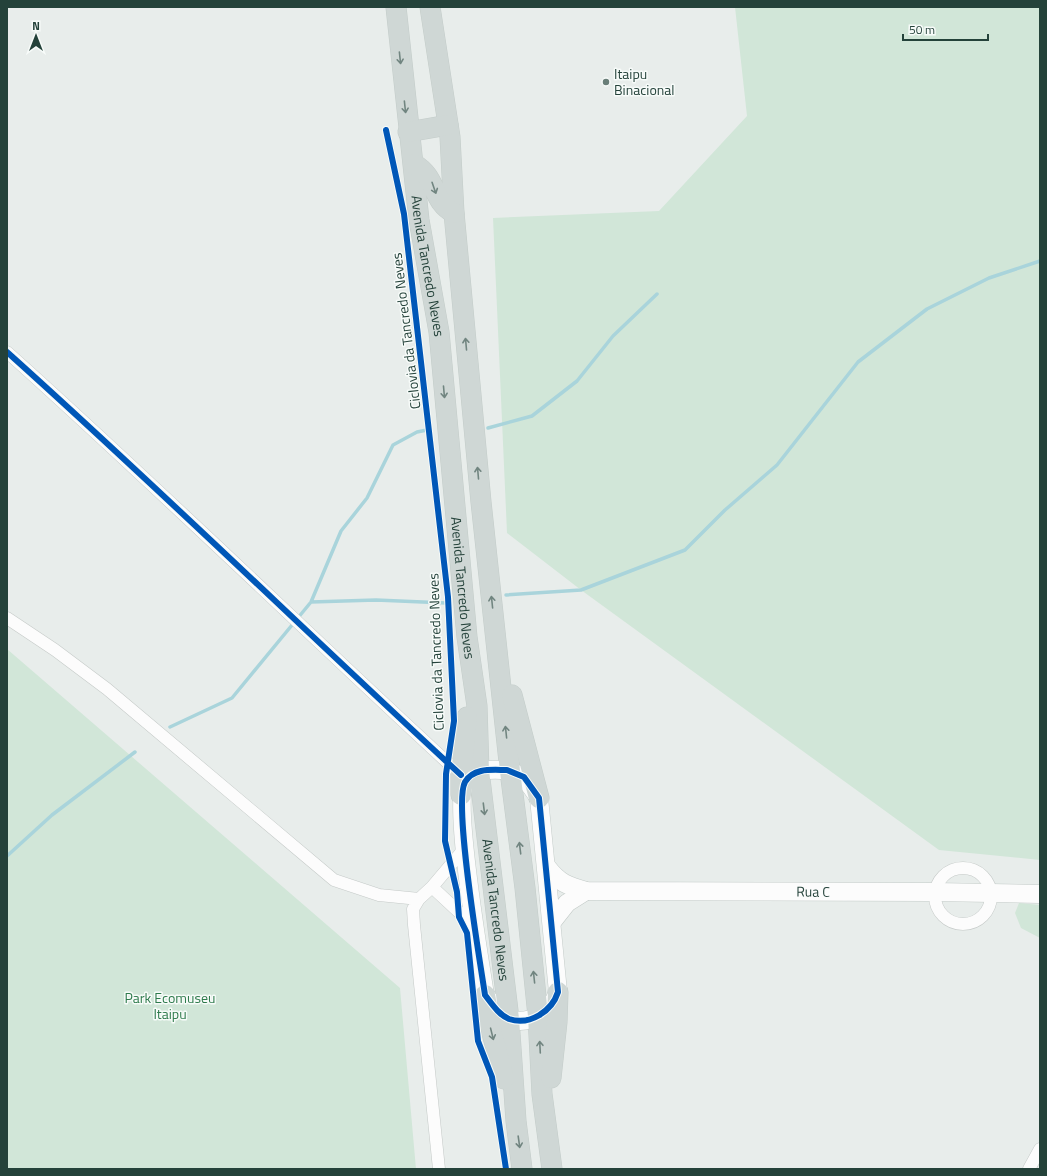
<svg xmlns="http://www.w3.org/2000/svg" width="1047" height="1176" font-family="'Titillium Web',sans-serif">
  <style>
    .green { fill: #d1e6d8 }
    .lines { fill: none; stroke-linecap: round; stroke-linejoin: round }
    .stream { stroke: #a9d4db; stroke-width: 3.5 }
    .street-casing { stroke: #c5cac8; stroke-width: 13 }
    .secondary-casing { stroke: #c3cbc8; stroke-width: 19 }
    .primary-casing { stroke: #c3ccc9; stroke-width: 21 }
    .street { stroke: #fcfcfc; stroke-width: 12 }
    .secondary { stroke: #fcfcfc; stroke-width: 18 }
    .primary { stroke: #cfd7d5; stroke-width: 20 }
    .cycleway-casing { stroke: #f7fbf9; stroke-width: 8 }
    .cycleway { stroke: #0057b8; stroke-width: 6 }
    .oneway { stroke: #718580 }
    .poi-dot { fill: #697e78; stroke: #f7fbf9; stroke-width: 1.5 }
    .labels { text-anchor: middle; stroke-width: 3; stroke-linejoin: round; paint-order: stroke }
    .poi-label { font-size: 14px; fill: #24423a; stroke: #f7fbf9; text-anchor: start }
    .street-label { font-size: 14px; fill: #24423a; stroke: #f7fbf9 }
    .park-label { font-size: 14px; fill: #2d7a4b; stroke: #f7fbf9 }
  </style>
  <rect width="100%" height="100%" fill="#e8edeb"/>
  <path class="green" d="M 735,7 L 1040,7 L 1040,860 L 939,850 L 581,590 L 507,533 L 493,218 L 659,211 L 747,116 Z
    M 7,649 L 400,988 L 416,1169 L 7,1169 Z
    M 1019,903 L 1040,905 L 1040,938 L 1021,928 L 1015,913 Z"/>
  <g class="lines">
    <path class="stream" d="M 488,428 L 532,416 L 577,381 L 613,336 L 657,294
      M 506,595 L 581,590 L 685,550 L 725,510 L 777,465 L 858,362 L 927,309 L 989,278 L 1040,261
      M 311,602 L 376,600 L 446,603
      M 170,727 L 232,698 L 311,602 L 341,531 L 367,498 L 393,445 L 417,432 L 427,430
      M 7,856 L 52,815 L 135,752"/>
    <defs>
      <path id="street" d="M 7,352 C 161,490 309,635 461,775
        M 7,618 L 55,650 L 107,689 L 334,880 L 379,895 L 419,899
        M935 896a28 28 0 1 1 56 0a28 28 0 1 1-56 0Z
        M 432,887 L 475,927
        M 439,1169 L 414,925 L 413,909 L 419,899 L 432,887 L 465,848
        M 1029,1169 L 1040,1149"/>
      <g id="secondary">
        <path d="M 507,770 L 524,777 L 539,798 L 558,992 C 552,1011 530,1026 509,1019 C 499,1015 492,1004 485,995 C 480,961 453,804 465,782 C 474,767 493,770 507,770 Z"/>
        <path id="s1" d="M 547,867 C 559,883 568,886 586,891 L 935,892 L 1040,894"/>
        <path d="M 552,922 L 567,903 L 586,891"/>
      </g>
      <g id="primary">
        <path id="s2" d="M 396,7 L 419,220 L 439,332 L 467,637 L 477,706 L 479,771 L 509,1019 L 516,1121 L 522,1169"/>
        <path d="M 430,7 L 450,137 L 454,213 L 481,502 L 510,771 L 525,888 L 538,1016 L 542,1094 L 552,1169"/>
        <path d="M 408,132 L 448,125"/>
        <path d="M 414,164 C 438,178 431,201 454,213"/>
        <path d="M 512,695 L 539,798"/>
        <path d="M 461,795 L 461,775 L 467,717"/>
        <path d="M 485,995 L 492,1033 L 504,1079"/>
        <path d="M 551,1078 L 557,1022 L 558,992"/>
      </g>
    </defs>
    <use href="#street" class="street-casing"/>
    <use href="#secondary" class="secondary-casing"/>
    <use href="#primary" class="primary-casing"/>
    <use href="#street" class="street"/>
    <use href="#secondary" class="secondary"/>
    <use href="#primary" class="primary"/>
    <defs>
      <path id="cycleway" d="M 386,130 L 404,214 L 448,597 L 454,721 L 446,774 L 445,841 L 457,892 L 459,917 L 467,933 L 478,1041 L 492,1077 L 506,1169
        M 7,352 C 161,490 309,635 461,775
        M 507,770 L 524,777 L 539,798 L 558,992 C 552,1011 530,1026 509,1019 C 499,1015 492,1004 485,995 C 480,961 453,804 465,782 C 474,767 493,770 507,770 Z"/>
    </defs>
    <use href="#cycleway" class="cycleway-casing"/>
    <use href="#cycleway" class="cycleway"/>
  </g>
  <defs><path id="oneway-shaft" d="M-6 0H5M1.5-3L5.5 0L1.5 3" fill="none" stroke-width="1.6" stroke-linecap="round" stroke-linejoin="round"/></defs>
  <g class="oneway">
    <use href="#oneway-shaft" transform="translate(400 58) rotate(84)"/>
    <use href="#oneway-shaft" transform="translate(405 107) rotate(84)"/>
    <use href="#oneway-shaft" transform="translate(434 188) rotate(71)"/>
    <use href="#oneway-shaft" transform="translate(466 344) rotate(-95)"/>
    <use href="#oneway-shaft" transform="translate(444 392) rotate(85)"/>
    <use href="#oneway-shaft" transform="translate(478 473) rotate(-95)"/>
    <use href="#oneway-shaft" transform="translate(492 602) rotate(-96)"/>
    <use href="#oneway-shaft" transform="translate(506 732) rotate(-96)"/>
    <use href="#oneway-shaft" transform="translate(484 809) rotate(83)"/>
    <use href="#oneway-shaft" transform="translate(520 848) rotate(-97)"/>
    <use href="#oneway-shaft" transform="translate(534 977) rotate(-96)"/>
    <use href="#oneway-shaft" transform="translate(492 1034) rotate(76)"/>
    <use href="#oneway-shaft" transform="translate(540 1047) rotate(-93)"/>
    <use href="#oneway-shaft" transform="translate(519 1142) rotate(82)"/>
  </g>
  <circle class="poi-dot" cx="606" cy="82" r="4"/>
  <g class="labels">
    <g class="poi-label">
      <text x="614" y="79">Itaipu<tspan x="614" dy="16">Binacional</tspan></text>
    </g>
    <g class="street-label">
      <text dy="5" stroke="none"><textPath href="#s2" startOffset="261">Avenida Tancredo Neves</textPath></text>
      <text transform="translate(406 331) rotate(-97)" y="5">Ciclovia da Tancredo Neves</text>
      <text dy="5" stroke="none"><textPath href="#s2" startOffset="585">Avenida Tancredo Neves</textPath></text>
      <text transform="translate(436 652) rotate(-92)" y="5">Ciclovia da Tancredo Neves</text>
      <text dy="5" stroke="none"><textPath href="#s1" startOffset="274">Rua C</textPath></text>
      <text dy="5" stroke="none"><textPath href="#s2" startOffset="909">Avenida Tancredo Neves</textPath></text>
    </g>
    <g class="park-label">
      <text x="170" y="1003">Park Ecomuseu<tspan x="170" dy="16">Itaipu</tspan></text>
    </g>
  </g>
  <rect width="1047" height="1176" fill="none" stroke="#24423a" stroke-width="16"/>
  <g transform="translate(36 36)" stroke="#f7fbf9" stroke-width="3" paint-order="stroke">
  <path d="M0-3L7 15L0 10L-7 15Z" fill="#24423a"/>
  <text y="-6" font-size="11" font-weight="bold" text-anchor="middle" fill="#24423a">N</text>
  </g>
  <path d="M903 34v6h85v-6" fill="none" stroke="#24423a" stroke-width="2"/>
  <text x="909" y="34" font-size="12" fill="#24423a" stroke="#f7fbf9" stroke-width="3" paint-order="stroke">50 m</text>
</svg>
